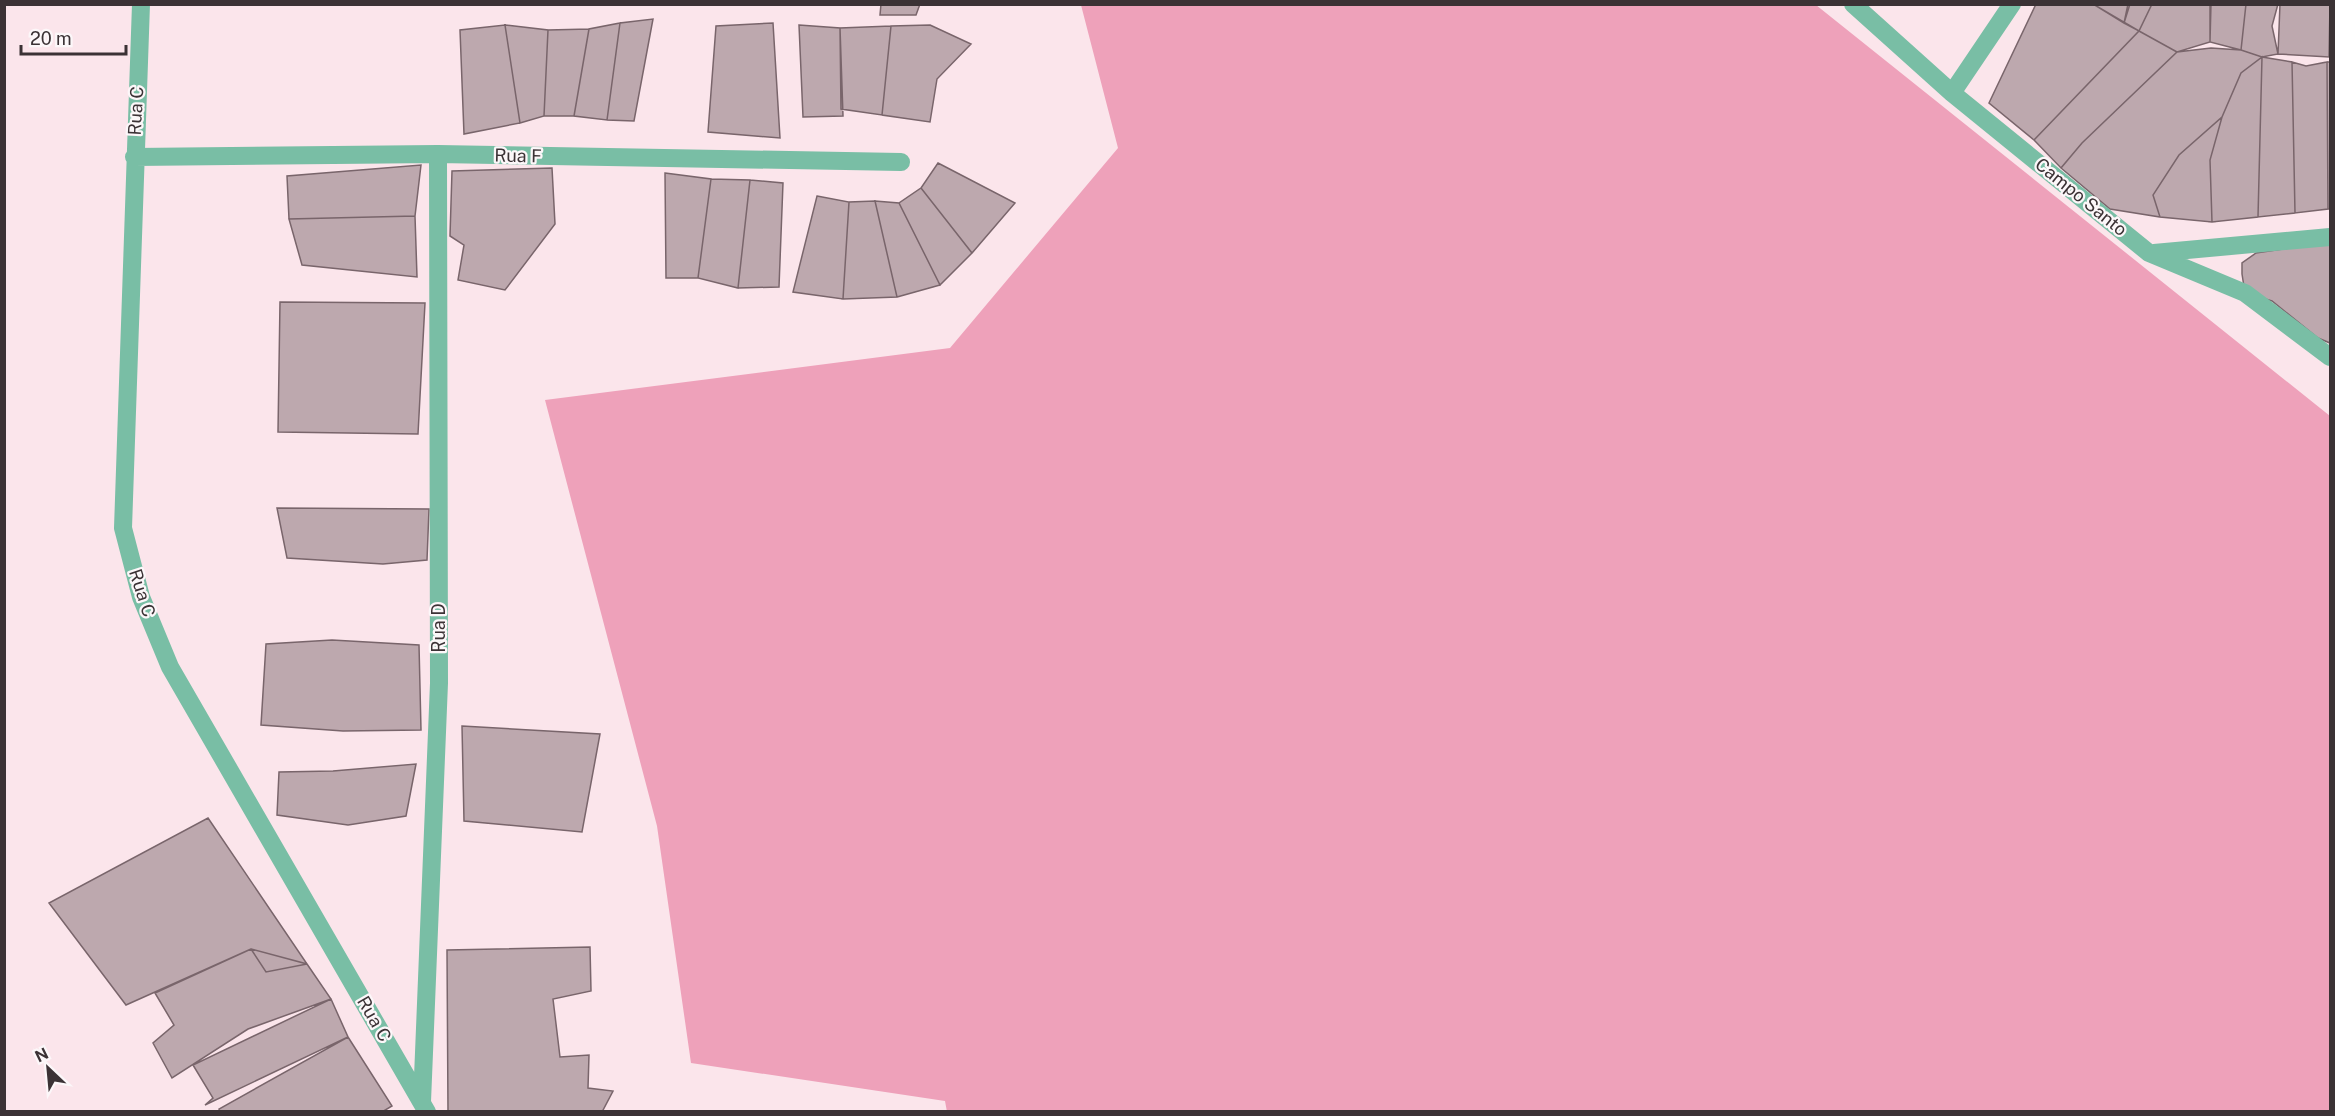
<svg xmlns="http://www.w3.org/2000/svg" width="2335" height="1116" font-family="'Public Sans',sans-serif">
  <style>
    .green { fill: #eea1ba }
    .building { fill: #bda8ae; stroke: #79656b; stroke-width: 1.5 }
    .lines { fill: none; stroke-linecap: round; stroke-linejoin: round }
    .street { stroke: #79bea5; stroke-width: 18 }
    .labels { text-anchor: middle; stroke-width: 4.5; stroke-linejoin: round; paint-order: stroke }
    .street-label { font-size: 18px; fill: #3b3235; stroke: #fcf7f9 }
  </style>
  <rect width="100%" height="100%" fill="#fbe5eb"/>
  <path class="green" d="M 1081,5 L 1816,5 L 2330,416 L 2330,1111 L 947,1112 L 945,1101 L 691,1063 L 657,826 L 545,400 L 950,348 L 1118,148 Z"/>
  <path class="building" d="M 881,4 L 920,4 L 916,15 L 880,15 Z
    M 2036,4 L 2093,4 L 2139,31 L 2034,140 L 1989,103 Z
    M 2093,4 L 2130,4 L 2124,23 Z
    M 2128,4 L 2152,4 L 2139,31 L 2124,23 Z
    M 2152,4 L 2210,4 L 2210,42 L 2177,52 L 2139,31 Z
    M 2211,4 L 2246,4 L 2241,50 L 2210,42 Z
    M 2246,4 L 2278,4 L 2272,26 L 2278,54 L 2262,57 L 2241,50 Z
    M 2280,4 L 2330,4 L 2329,57 L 2278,54 Z
    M 653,19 L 634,121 L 607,120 L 620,23 Z
    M 620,23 L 607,120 L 574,116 L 589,29 Z
    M 773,23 L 780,138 L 708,132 L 716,26 Z
    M 505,25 L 548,30 L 544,116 L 520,123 Z
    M 505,25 L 520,123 L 464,134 L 460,30 Z
    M 799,25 L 840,28 L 843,116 L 803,117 Z
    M 930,25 L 971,44 L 937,79 L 930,122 L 882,115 L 891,26 Z
    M 891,26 L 882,115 L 841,109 L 840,28 Z
    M 589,29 L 574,116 L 544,116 L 548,30 Z
    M 2139,31 L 2177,52 L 2082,143 L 2061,168 L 2034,140 Z
    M 2211,48 L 2241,50 L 2262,57 L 2241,73 L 2222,117 L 2179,155 L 2153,195 L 2160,217 L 2110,209 L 2061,168 L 2082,143 L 2177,52 Z
    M 2262,57 L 2258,217 L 2212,222 L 2210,160 L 2222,117 L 2241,73 Z
    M 2262,57 L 2292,62 L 2295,213 L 2258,217 Z
    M 2292,62 L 2306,66 L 2327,62 L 2328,209 L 2295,213 Z
    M 2327,62 L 2330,62 L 2330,209 L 2328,209 Z
    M 2222,117 L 2210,160 L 2212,222 L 2160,217 L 2153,195 L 2179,155 Z
    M 938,163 L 1015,203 L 972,253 L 921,188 Z
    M 421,165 L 415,216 L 289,219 L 287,176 Z
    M 552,168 L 555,224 L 505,290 L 458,280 L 464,245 L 450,236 L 452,171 Z
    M 665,173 L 711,179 L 698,278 L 666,278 Z
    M 711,179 L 750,180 L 738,288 L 698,278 Z
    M 750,180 L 783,183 L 779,287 L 738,288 Z
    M 921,188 L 972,253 L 940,285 L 899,203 Z
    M 817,196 L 849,202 L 843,299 L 793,292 Z
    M 875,201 L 897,297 L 843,299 L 849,202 Z
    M 875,201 L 899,203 L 940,285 L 897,297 Z
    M 415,216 L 417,277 L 302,265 L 289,219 Z
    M 2330,242 L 2330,343 L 2318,338 L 2272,301 L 2245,293 L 2242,274 L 2242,263 L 2256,253 Z
    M 280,302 L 425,303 L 418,434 L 278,432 Z
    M 277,508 L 429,509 L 427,560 L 383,564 L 287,558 Z
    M 332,640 L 419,645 L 421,730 L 343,731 L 261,725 L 266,644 Z
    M 462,726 L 600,734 L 582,832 L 464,821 Z
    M 416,764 L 406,816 L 348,825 L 277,815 L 279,772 L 333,771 Z
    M 208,818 L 307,964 L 266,972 L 251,949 L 126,1005 L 49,903 Z
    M 590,947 L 591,991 L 553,999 L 560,1057 L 589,1055 L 588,1088 L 613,1091 L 602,1112 L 448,1112 L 447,950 Z
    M 251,949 L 307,964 L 331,999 L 248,1029 L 172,1078 L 153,1043 L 174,1025 L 155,993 Z
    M 331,999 L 348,1037 L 205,1105 L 213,1098 L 193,1065 Z
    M 348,1037 L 392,1106 L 382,1112 L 220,1112 L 219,1109 Z"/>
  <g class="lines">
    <path class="street" d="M 141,4 L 123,528 L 141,597 L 170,667 L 427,1112
      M 1853,4 L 1952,93 L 2149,253 L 2245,293 L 2330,357
      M 1952,93 L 2012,4
      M 134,157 L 438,154 L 901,162
      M 2154,253 L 2330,237
      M 422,1102 L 439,683 L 438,154"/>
  </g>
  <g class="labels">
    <g class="street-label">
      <text transform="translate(136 111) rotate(-87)" y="6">Rua C</text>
      <text transform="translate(518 156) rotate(1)" y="6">Rua F</text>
      <text transform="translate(2081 197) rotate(39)" y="6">Campo Santo</text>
      <text transform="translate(142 593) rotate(72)" y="6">Rua C</text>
      <text transform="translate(439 628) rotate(-90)" y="6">Rua D</text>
      <text transform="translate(374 1019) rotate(60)" y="6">Rua C</text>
    </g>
  </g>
  <rect width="2335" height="1116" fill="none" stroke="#3b3235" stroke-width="12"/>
  <g transform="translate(48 1068) rotate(334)" stroke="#fcf7f9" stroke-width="4.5" paint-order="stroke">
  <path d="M0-4.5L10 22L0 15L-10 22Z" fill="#3b3235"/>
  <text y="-9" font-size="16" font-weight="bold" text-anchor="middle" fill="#3b3235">N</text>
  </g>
  <path d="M21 45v9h105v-9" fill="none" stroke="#3b3235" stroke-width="3"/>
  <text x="30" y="45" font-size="18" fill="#3b3235" stroke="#fcf7f9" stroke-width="4.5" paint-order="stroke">20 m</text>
</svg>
